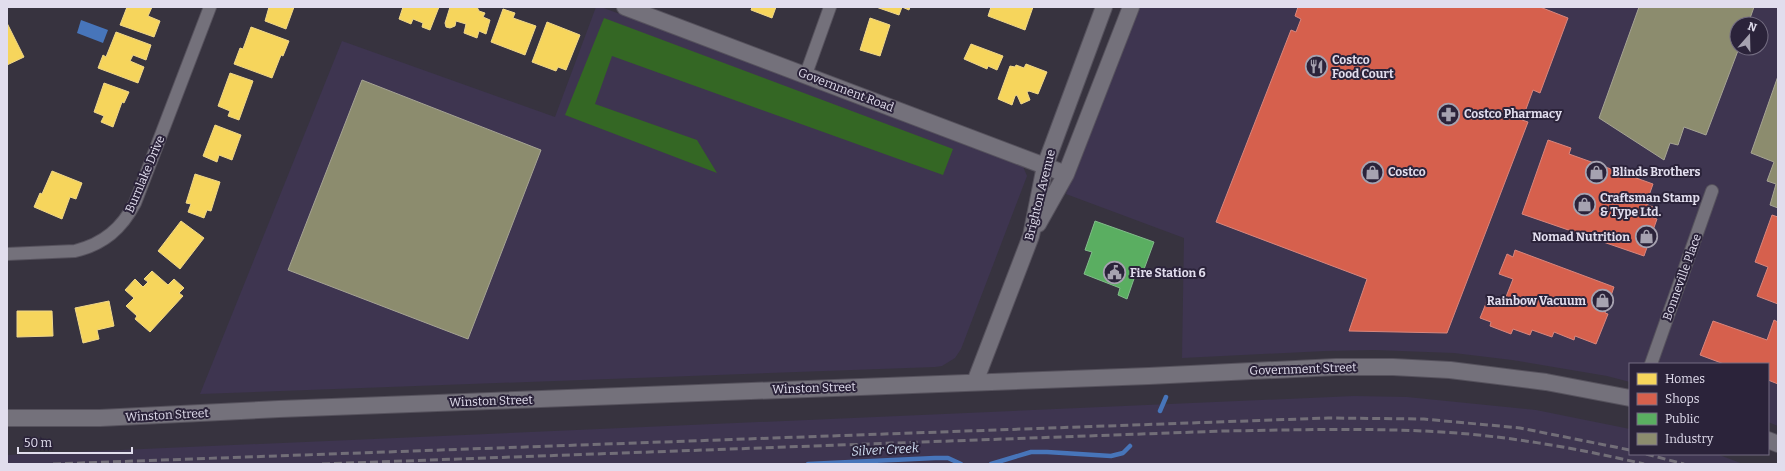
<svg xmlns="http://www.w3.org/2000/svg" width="1785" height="471" font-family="Bitter,serif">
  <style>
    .built { fill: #3e3550; fill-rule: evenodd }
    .forest { fill: #346724 }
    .water { fill: #4775ba }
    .homes { fill: #f6d55c; stroke: #f0d788 }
    .shops { fill: #d6604d; stroke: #d9867d }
    .public { fill: #5aae61; stroke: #82bc8b }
    .industry { fill: #8c8c6e; stroke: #a6a494 }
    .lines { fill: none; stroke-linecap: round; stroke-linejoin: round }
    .stream { stroke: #4775ba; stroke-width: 4.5 }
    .minor-casing { stroke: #56525d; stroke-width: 14 }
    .tertiary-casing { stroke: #56525d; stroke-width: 18 }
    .minor { stroke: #74717b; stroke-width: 12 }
    .tertiary { stroke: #74717b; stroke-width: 16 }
    .rail { stroke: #726e78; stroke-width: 3; stroke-dasharray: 8 4; stroke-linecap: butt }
    .labels { text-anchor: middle; stroke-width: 4; stroke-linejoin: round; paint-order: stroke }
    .poi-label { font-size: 12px; font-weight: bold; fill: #e1dded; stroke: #2b233a; text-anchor: start }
    .street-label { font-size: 12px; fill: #e1dded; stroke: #2b233a }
    .water-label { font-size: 13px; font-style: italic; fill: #d1dff3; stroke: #2b233a }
  </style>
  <rect width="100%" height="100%" fill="#37333f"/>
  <path class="built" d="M 596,7 L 601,7 L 1022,164 L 1027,176 L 961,349 L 955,358 L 942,366 L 935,367 L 200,394 L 342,41 L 555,117 Z
    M 1137,7 L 1778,7 L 1778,426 L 1768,422 L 1768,364 L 1630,364 L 1630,382 L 1607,376 L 1512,360 L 1454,353 L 1374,350 L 1325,351 L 1182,358 L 1184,238 L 1066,194 ZM 1737,24 L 1761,24 L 1761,48 L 1737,48 Z
    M 1354,396 L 1407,397 L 1536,410 L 1630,429 L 1630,454 L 1717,454 L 1743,464 L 7,464 L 7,455 Z"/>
  <path class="forest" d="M 604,18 L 953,149 L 943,175 L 612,56 L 595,104 L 697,140 L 717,173 L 565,115 Z"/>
  <path class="water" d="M 81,20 L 108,30 L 103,43 L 77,33 Z"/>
  <path class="homes" d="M 127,7 L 152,7 L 148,16 L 160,21 L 154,37 L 120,25 Z
    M 269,7 L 294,7 L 286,29 L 265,21 Z
    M 403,7 L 439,7 L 430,30 L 422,27 L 423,23 L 413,19 L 411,24 L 399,19 Z
    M 450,7 L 477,7 L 479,11 L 485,13 L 483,17 L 490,20 L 486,34 L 479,31 L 477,38 L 464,33 L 466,24 L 456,21 L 455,26 L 450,28 L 446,27 L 445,23 Z
    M 752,7 L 776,7 L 772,18 L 751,10 Z
    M 876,7 L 910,7 L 909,10 L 902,7 L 899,15 Z
    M 991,7 L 1033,7 L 1025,30 L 988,16 Z
    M 503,9 L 515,13 L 513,18 L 536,26 L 525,55 L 491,42 Z
    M 870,18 L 890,25 L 880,56 L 860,50 Z
    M 547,22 L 580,35 L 566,70 L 558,67 L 556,71 L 532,62 Z
    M 7,23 L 24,57 L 7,65 Z
    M 251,27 L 289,41 L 283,56 L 281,55 L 272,78 L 234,64 L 240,48 L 243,49 Z
    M 116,32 L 151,45 L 146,60 L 133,55 L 130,61 L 144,67 L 138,83 L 98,68 L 103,55 L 106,57 Z
    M 971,44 L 1003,56 L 997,70 L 988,66 L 987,69 L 964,59 Z
    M 1026,64 L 1047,72 L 1038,94 L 1029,91 L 1027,92 L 1030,100 L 1021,104 L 1017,95 L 1015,96 L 1012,105 L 998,99 L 1010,66 L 1015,67 L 1016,65 L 1024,68 Z
    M 230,73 L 253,81 L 239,120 L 228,116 L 230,111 L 218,106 Z
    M 104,83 L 129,92 L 124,103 L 122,102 L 113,127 L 101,122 L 104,116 L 94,112 Z
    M 215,125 L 241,135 L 232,160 L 219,155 L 217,162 L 203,156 Z
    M 52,171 L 82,183 L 76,199 L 70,197 L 62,219 L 34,207 L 40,193 L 42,194 Z
    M 195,174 L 220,182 L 211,211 L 207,210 L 204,218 L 188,212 L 191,204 L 186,203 Z
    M 181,221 L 204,238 L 180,269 L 158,251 Z
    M 152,271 L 168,285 L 174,279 L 184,288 L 179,293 L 183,296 L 150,332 L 135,319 L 137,316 L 126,306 L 134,298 L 125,290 L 135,279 L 143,287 L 148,282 L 144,279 Z
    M 109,301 L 114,326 L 97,330 L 99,339 L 83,343 L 75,308 Z
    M 17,311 L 52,311 L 53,336 L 17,337 Z"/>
  <path class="shops" d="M 1298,7 L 1540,7 L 1568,18 L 1540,93 L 1533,90 L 1522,120 L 1528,122 L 1447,333 L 1349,331 L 1367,279 L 1216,222 L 1291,30 L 1296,32 L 1301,19 L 1295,16 Z
    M 1548,140 L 1571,148 L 1569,154 L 1653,184 L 1646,204 L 1653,207 L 1649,216 L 1657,219 L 1644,256 L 1522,214 Z
    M 1772,215 L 1778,217 L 1778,304 L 1757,296 L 1768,267 L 1755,262 Z
    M 1515,250 L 1614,287 L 1605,313 L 1608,314 L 1596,344 L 1575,336 L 1574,340 L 1554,332 L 1552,337 L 1532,330 L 1530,335 L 1513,329 L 1511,334 L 1490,326 L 1491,322 L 1480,318 L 1489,296 L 1504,302 L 1513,279 L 1499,274 L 1507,254 L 1513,257 Z
    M 1774,320 L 1778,322 L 1778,384 L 1768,380 L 1768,364 L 1724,364 L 1700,355 L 1713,321 L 1767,340 Z"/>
  <path class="public" d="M 1095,221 L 1154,242 L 1143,272 L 1137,270 L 1127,299 L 1118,295 L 1120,288 L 1084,274 L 1092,252 L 1085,250 Z"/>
  <path class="industry" d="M 1639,7 L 1754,7 L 1748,24 L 1737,24 L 1737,48 L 1739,48 L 1706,135 L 1684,127 L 1678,145 L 1670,143 L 1664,160 L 1599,118 Z
    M 1778,76 L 1778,208 L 1770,205 L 1776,184 L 1767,181 L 1774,162 L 1751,153 Z
    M 362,80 L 541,150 L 468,339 L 288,270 Z"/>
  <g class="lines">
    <path class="stream" d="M 1160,411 L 1166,397
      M 808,464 L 935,458 L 948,458 L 961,464
      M 991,464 L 1031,452 L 1047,452 L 1111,456 L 1123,453 L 1130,446"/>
    <defs>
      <path id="minor" d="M 806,74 L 830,7
        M 7,254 L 75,251 C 104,244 122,228 135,203 L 210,7
        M 1651,364 L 1712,191"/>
      <path id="tertiary" d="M 625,7 L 1066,174
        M 1038,224 L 1066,174 L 1131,7
        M 975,382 L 1031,236 L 1045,166 L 1104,7
        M 7,418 L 100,418 L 279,409 L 1149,376 L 1336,367 L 1393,367 L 1450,370 L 1546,382 L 1630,398
        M 1768,440 L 1778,444"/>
    </defs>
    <use href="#minor" class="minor-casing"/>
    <use href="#tertiary" class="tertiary-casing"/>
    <use href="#minor" class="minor"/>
    <use href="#tertiary" class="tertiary"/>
    <path class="rail" d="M 1646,454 L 1684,464
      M 53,464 L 1328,418 L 1424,419 L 1520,428 L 1630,450
      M 322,464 L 1223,431 C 1290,430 1357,428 1423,431 C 1497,434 1572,447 1644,464"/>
  </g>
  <defs>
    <symbol id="restaurant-ring" viewBox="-11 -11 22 22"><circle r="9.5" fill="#2b233a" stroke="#a6a2b0" stroke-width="1.5"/><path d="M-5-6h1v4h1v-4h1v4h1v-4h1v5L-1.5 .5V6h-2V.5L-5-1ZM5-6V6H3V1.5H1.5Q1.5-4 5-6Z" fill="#a6a2b0"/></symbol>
    <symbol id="pharmacy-ring" viewBox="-11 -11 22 22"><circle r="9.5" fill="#2b233a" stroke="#a6a2b0" stroke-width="1.5"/><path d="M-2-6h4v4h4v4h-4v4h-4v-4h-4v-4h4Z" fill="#a6a2b0"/></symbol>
    <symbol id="shop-ring" viewBox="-11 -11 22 22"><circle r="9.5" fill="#2b233a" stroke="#a6a2b0" stroke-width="1.5"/><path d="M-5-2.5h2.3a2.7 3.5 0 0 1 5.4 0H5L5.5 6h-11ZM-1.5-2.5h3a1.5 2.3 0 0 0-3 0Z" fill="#a6a2b0"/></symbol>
    <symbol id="civic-ring" viewBox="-11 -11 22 22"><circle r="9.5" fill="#2b233a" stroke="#a6a2b0" stroke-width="1.5"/><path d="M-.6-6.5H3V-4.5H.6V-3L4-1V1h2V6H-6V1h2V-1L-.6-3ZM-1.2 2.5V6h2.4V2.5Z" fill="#a6a2b0"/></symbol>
  </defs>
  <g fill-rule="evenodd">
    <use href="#restaurant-ring" x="1304" y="54" width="25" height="25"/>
    <use href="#pharmacy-ring" x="1436" y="102" width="25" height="25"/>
    <use href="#shop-ring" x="1360" y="160" width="25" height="25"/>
    <use href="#shop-ring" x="1584" y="160" width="25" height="25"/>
    <use href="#shop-ring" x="1572" y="192" width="25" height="25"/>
    <use href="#shop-ring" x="1634" y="224" width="25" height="25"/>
    <use href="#civic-ring" x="1102" y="260" width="25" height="25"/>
    <use href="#shop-ring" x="1590" y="288" width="25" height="25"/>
  </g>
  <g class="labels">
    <g class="poi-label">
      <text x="1332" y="64">Costco<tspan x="1332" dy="14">Food Court</tspan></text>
      <text x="1464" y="118">Costco Pharmacy</text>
      <text x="1388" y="176">Costco</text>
      <text x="1612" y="176">Blinds Brothers</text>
      <text x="1600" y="202">Craftsman Stamp<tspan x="1600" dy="14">&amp; Type Ltd.</tspan></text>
      <text x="1630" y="241" text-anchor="end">Nomad Nutrition</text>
      <text x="1130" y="277">Fire Station 6</text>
      <text x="1586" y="305" text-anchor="end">Rainbow Vacuum</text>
    </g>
    <g class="street-label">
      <text transform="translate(846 90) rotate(21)" y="4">Government Road</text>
      <text transform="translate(145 174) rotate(-67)" y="4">Burnlake Drive</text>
      <text transform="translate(1040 195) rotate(-76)" y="4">Brighton Avenue</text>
      <text transform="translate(1682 277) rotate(-70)" y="4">Bonneville Place</text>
      <text transform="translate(1303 369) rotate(-2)" y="4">Government Street</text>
      <text transform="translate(814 388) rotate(-2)" y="4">Winston Street</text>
      <text transform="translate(491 401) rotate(-2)" y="4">Winston Street</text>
      <text transform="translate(167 415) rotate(-3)" y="4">Winston Street</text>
    </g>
    <g class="water-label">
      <text transform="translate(885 449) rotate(-3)" y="5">Silver Creek</text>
    </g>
  </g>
  <rect width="1785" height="471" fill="none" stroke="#e1dded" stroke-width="16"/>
  <rect x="1629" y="363" width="140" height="92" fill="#2b233a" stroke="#746d82"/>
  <rect x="1637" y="373" width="20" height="12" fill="#f6d55c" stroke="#746d82"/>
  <text x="1665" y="383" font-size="12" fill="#e1dded">Homes</text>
  <rect x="1637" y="393" width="20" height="12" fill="#d6604d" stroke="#746d82"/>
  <text x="1665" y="403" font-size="12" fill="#e1dded">Shops</text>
  <rect x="1637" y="413" width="20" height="12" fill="#5aae61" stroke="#746d82"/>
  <text x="1665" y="423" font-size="12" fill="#e1dded">Public</text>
  <rect x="1637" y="433" width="20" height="12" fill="#8c8c6e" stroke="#746d82"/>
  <text x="1665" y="443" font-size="12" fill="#e1dded">Industry</text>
  <g transform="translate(1749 36) rotate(20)"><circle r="19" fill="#2b233a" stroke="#746d82"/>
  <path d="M0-3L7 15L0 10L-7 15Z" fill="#a6a2b0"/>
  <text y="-6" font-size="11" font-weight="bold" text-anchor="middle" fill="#e1dded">N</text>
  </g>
  <path d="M18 447v6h114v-6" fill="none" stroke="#e1dded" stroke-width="2"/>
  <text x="24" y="447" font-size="12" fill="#e1dded" stroke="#2b233a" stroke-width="3" paint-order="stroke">50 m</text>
</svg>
